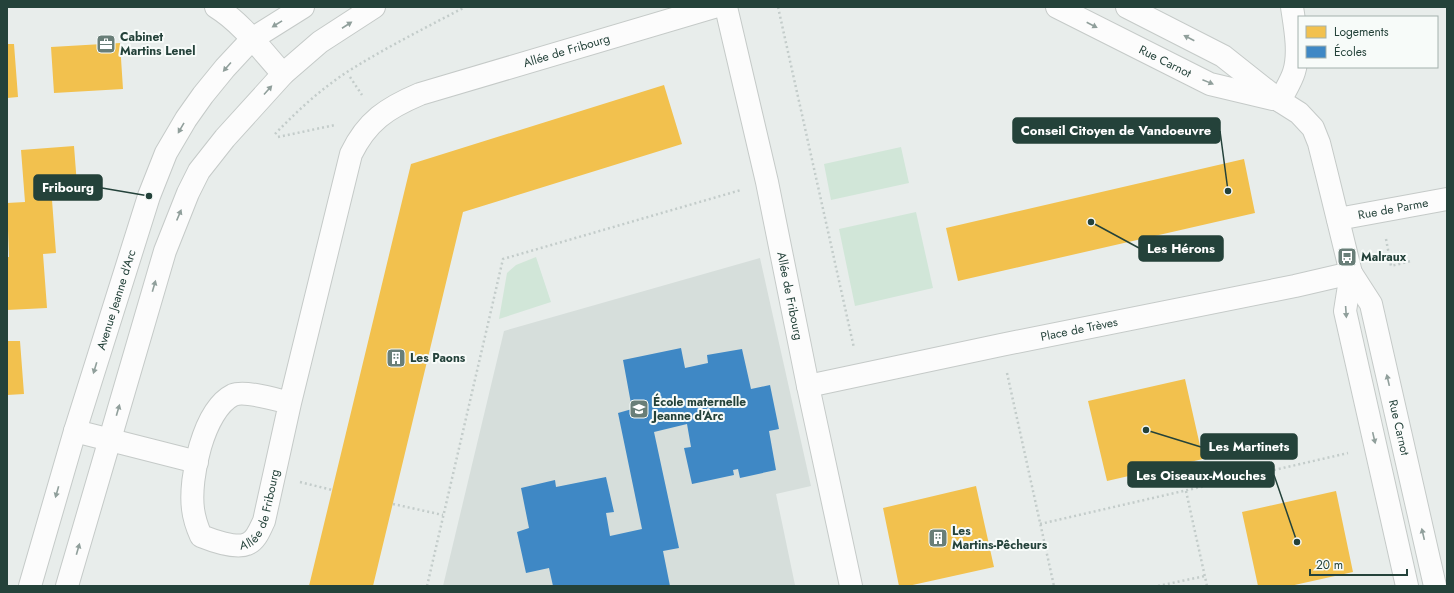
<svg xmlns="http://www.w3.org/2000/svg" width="1454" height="593" font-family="Jost,sans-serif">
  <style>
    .built { fill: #d6dedb }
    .green { fill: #d1e6d8 }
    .homes { fill: #f2c14e }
    .schools { fill: #3f88c5 }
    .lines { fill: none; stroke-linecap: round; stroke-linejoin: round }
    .minor-casing { stroke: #c5cac8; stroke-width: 24 }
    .tertiary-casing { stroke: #c5cac8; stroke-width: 24 }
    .path { stroke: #c3ccca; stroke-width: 2.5; stroke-dasharray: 2 3; stroke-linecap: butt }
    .minor { stroke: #fcfcfc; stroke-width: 22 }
    .tertiary { stroke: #fcfcfc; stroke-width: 22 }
    .oneway { fill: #909f9b }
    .labels { text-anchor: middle; stroke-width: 4; stroke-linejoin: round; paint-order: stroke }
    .poi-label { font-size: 12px; font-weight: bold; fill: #24423a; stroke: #f7fbf9; text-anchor: start }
    .street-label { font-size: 12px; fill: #24423a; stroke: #f7fbf9 }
    .leader { fill: none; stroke: #24423a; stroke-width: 1.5 }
    .callout-dot { fill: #24423a; stroke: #f7fbf9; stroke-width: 1.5 }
    .callout { fill: #24423a; stroke: #24423a; stroke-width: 1.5 }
    .callout-label { font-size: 13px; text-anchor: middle; font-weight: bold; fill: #fff }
  </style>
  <rect width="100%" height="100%" fill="#e8edeb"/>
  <path class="built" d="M 760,258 L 811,486 L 776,494 L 795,585 L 443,586 L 504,331 Z"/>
  <path class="green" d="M 901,147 L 909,183 L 831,200 L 824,164 Z
    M 916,212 L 933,288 L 855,306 L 839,229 Z
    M 536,257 L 551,302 L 499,319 L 507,273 L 516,265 Z"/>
  <path class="homes" d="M 120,43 L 123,89 L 54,93 L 51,47 Z
    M 7,44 L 14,44 L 18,97 L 7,98 Z
    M 664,85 L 682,144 L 463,212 L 373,586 L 309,586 L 411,164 Z
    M 74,146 L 78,198 L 52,200 L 56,253 L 43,254 L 47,308 L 7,310 L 7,257 L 9,257 L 7,203 L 25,202 L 21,150 Z
    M 1244,159 L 1255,213 L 958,281 L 946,228 Z
    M 7,341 L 20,341 L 24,394 L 7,395 Z
    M 1185,379 L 1203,459 L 1107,481 L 1088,401 Z
    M 976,486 L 994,567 L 908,586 L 899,586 L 883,508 Z
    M 1336,491 L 1353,572 L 1290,586 L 1258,586 L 1242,512 Z"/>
  <path class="schools" d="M 681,348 L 685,368 L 708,363 L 707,355 L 742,349 L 751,389 L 770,385 L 779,429 L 769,431 L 776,470 L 740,478 L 738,469 L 733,470 L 734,475 L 692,484 L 684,448 L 691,447 L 687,424 L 654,432 L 679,548 L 663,551 L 670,586 L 553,586 L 549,568 L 526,573 L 517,532 L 529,528 L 521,488 L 555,480 L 556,487 L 606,477 L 614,512 L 606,513 L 610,536 L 642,529 L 618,413 L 632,409 L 623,360 Z"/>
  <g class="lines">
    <defs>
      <g id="minor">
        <path d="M 216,7 C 242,23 262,51 283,74"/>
        <path id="s1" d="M 726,7 L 767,182 L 808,386 L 851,586"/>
        <path d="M 1280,101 C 1284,92 1291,82 1294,72 C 1300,53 1295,27 1292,7"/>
        <path id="s2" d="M 1338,219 L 1447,199"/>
        <path id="s3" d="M 808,386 L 1001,345 L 1295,286 L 1351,273"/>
        <path id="s4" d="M 290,403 C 277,400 245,390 233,395 C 203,410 189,479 193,509 C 194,518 197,527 201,536 C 211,540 236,549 247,544 C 256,541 260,529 264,521 L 290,403 L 351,154 C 367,121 387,108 420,94 L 714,7"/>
        <path d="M 75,431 L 197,462"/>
      </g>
      <g id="tertiary">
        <path id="s5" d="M 1057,7 L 1210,84 L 1273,99"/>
        <path id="s6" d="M 1127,7 L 1223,56 L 1280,101 L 1299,113 L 1313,128 L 1319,143 L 1327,175 L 1351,273 L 1371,304 L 1435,586"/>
        <path d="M 1351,273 L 1345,311 L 1407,586"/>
        <path id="s7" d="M 30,586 L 75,431 L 149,196 L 166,153 L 186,119 L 203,95 L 225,68 L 252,39 L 303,7"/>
        <path d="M 67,586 L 165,251 L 188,193 L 199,171 L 225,138 L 283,74 L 320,42 L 374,7"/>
      </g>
    </defs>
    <use href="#minor" class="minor-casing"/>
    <use href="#tertiary" class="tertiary-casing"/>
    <path class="path" d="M 778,7 L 854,348
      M 350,77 L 362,95
      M 275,134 C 297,111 321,89 347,72 C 385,48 425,28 465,7
      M 278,137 L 335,125
      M 1386,239 L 1391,266 L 1411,261
      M 1007,373 L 1054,586
      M 300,482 L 332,490
      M 1186,491 L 1207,586
      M 393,504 L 443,515
      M 1040,524 L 1348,453
      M 427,586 L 503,259 L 741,190
      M 1158,586 L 1205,576"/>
    <use href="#minor" class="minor"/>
    <use href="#tertiary" class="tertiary"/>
  </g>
  <defs><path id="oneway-solid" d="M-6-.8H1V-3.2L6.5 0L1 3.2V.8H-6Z"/></defs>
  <g class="oneway">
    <use href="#oneway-solid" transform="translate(277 24) rotate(148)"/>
    <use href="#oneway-solid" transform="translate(347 25) rotate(-33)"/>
    <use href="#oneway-solid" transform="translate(1092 25) rotate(27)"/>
    <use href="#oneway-solid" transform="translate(1189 38) rotate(-153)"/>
    <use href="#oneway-solid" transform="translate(227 67) rotate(131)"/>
    <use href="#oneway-solid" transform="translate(1208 82) rotate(22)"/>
    <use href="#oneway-solid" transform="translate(268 90) rotate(-48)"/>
    <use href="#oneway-solid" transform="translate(181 128) rotate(120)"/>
    <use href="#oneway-solid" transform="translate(179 215) rotate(-67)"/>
    <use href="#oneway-solid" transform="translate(154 286) rotate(-74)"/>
    <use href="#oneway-solid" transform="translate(1346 312) rotate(86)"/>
    <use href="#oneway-solid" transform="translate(95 368) rotate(107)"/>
    <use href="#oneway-solid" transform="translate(1388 380) rotate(-103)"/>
    <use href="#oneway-solid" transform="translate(118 410) rotate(-74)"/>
    <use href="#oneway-solid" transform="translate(1374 438) rotate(77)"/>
    <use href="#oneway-solid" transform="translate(57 492) rotate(106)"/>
    <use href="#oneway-solid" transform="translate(1423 534) rotate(-103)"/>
    <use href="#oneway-solid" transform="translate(78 549) rotate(-74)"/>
  </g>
  <defs>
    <symbol id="office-square" viewBox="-11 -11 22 22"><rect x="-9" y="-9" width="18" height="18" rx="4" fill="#697e78" stroke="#f7fbf9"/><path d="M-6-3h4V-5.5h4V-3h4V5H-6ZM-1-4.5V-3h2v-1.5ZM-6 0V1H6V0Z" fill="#fff"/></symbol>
    <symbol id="bus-square" viewBox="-11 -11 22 22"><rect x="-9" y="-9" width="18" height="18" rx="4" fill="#697e78" stroke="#f7fbf9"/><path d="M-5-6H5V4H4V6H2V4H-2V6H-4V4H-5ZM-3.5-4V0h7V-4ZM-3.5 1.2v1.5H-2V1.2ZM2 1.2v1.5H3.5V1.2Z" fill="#fff"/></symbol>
    <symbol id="building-square" viewBox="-11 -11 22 22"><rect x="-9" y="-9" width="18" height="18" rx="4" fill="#697e78" stroke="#f7fbf9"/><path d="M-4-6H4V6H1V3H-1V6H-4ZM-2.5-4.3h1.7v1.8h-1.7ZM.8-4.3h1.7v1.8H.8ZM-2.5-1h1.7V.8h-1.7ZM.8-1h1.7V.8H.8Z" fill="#fff"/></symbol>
    <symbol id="school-square" viewBox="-11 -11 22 22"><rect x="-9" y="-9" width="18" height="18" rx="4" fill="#697e78" stroke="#f7fbf9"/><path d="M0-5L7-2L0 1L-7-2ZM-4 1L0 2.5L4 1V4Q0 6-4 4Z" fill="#fff"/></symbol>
  </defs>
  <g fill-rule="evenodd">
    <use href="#office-square" x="95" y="33" width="22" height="22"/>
    <use href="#bus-square" x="1336" y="246" width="22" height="22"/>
    <use href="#building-square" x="385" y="347" width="22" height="22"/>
    <use href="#school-square" x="628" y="398" width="22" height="22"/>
    <use href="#building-square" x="927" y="527" width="22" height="22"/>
  </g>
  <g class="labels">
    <g class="poi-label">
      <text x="120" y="41">Cabinet<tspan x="120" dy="14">Martins Lenel</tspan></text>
      <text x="1361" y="261">Malraux</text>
      <text x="410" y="362">Les Paons</text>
      <text x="653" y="406">École maternelle<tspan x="653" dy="14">Jeanne d'Arc</tspan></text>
      <text x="952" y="535">Les<tspan x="952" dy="14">Martins-Pêcheurs</tspan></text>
    </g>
    <g class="street-label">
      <text dy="4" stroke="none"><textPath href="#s4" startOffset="913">Allée de Fribourg</textPath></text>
      <text dy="4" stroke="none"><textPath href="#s5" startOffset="121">Rue Carnot</textPath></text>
      <text dy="4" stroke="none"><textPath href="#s2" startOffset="56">Rue de Parme</textPath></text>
      <text dy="4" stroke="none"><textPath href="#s1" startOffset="296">Allée de Fribourg</textPath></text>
      <text dy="4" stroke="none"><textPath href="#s7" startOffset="299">Avenue Jeanne d'Arc</textPath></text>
      <text dy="4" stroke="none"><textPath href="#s3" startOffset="277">Place de Trèves</textPath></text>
      <text dy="4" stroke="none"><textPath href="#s6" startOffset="537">Rue Carnot</textPath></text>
      <text dy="4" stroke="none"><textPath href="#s4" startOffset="297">Allée de Fribourg</textPath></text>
    </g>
  </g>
  <path class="leader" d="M1228 191L1220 131M149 196L102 188M1091 222L1139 248M1146 430L1201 447M1297 542L1274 475"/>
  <g class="callout-dot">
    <circle cx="1228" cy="191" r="4"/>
    <circle cx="149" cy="196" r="4"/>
    <circle cx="1091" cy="222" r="4"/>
    <circle cx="1146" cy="430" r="4"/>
    <circle cx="1297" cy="542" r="4"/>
  </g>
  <g class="callout">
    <rect x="1013" y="118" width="207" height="25" rx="4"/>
    <rect x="34" y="175" width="68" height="25" rx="4"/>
    <rect x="1139" y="236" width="84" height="25" rx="4"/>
    <rect x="1201" y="434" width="96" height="25" rx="4"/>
    <rect x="1128" y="462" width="146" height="25" rx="4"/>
  </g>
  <g class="callout-label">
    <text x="1116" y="135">Conseil Citoyen de Vandoeuvre</text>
    <text x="68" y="192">Fribourg</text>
    <text x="1181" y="253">Les Hérons</text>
    <text x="1249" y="451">Les Martinets</text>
    <text x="1201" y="480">Les Oiseaux-Mouches</text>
  </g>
  <rect width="1454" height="593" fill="none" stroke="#24423a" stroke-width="16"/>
  <rect x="1298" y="16" width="140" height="52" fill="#f7fbf9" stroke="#a3b1ad"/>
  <rect x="1306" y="26" width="20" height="12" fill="#f2c14e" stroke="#a3b1ad"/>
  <text x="1334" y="36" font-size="12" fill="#24423a">Logements</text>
  <rect x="1306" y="46" width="20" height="12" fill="#3f88c5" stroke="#a3b1ad"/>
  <text x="1334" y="56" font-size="12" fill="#24423a">Écoles</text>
  <path d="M1310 569v6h97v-6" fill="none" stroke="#24423a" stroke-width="2"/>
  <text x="1316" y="569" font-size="12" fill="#24423a" stroke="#f7fbf9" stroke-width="3" paint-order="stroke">20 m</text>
</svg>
